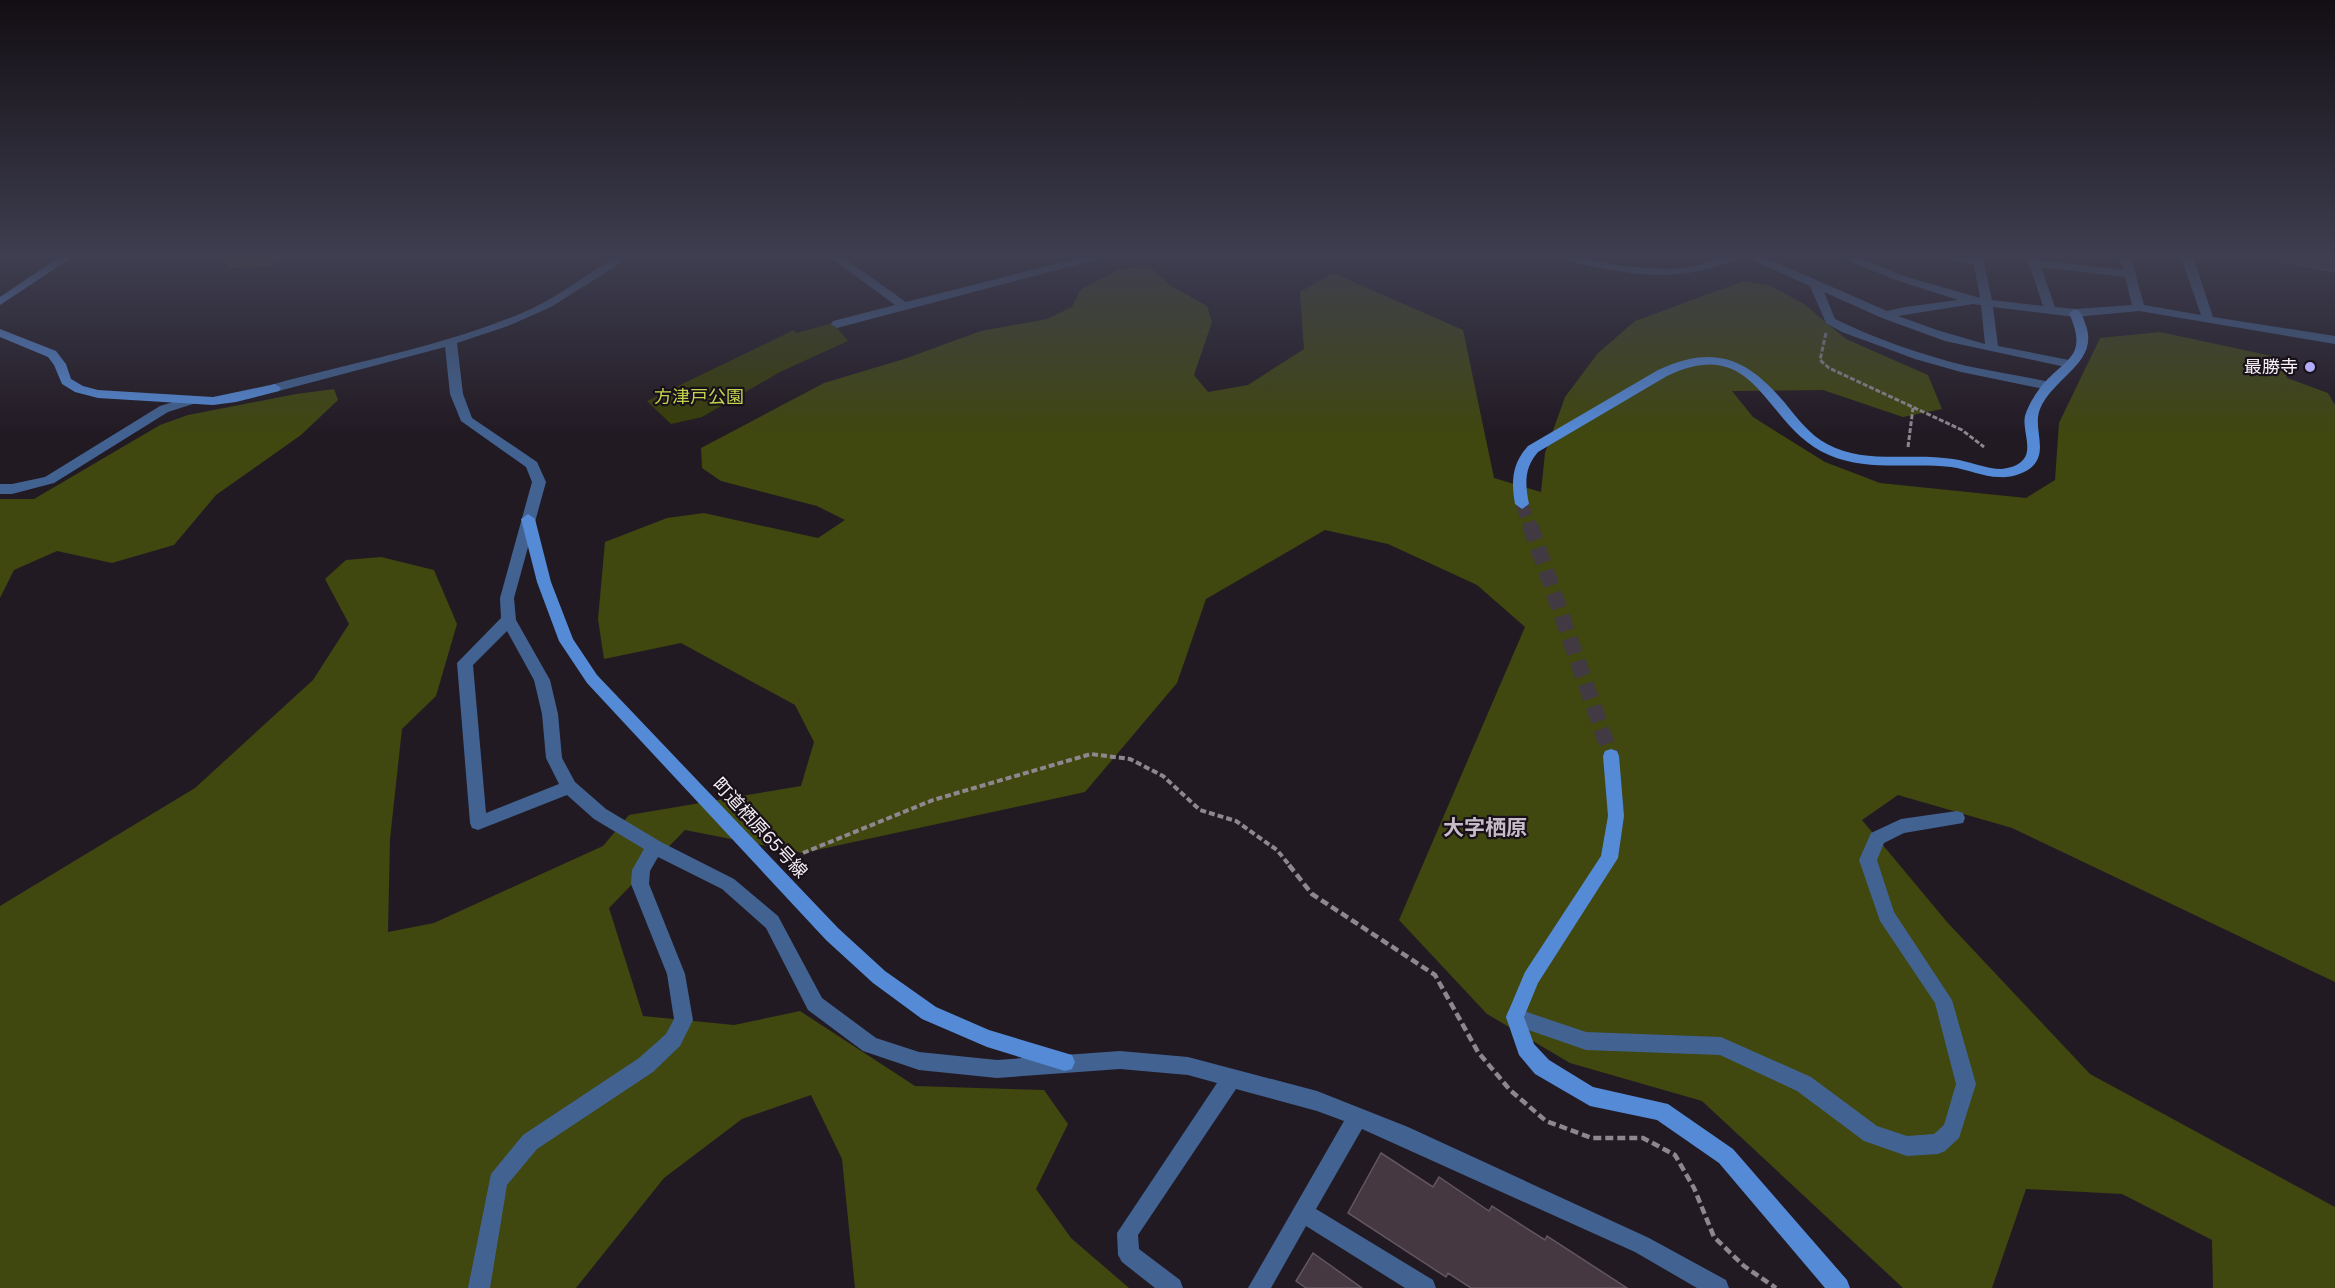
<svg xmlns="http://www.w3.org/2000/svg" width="2335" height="1288" font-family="Figtree,'Noto Sans JP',sans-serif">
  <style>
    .green { fill: #383e07 }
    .forest { fill: #40470f }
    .building { fill: #453841; stroke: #63565f; stroke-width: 1.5 }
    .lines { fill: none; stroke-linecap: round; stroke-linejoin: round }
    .secondary-tunnel-far1 { stroke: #423a42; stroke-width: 13; stroke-dasharray: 13 6; stroke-linecap: butt }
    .secondary-tunnel { stroke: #423a42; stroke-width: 16; stroke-dasharray: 16 8; stroke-linecap: butt }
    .path-far2 { stroke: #8e878f; stroke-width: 3; stroke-dasharray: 5 2; stroke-linecap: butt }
    .path-far1 { stroke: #8e878f; stroke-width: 4; stroke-dasharray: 6 3; stroke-linecap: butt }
    .path { stroke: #8e878f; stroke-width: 4.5; stroke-dasharray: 8 4; stroke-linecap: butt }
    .street { fill: #426392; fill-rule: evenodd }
    .secondary { fill: #558ad6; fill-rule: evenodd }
    .poi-dot { fill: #b1adfa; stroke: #19111a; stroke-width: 2 }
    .labels { text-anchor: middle; stroke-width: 4.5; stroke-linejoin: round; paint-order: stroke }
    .poi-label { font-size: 18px; fill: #f4eef4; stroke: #19111a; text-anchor: end }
    .park-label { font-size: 18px; fill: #c2d44d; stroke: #19111a }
    .street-label { font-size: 18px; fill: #f4eef4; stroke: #19111a }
    .quarter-label { font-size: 21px; font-weight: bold; fill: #c8bcc9; stroke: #19111a }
  </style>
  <rect width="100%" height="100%" fill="#221a23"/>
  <path class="green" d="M 833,323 L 848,341 L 780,372 L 702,417 L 671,424 L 647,401 L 794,330 L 796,333 Z"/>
  <path class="forest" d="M 217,254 L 293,254 L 269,266 L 231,268 Z
    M 1150,267 L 1171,286 L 1207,306 L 1212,322 L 1194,375 L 1208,392 L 1248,385 L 1304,349 L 1300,292 L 1333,273 L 1463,330 L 1494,478 L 1541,492 L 1545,453 L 1565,397 L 1598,353 L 1635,321 L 1744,281 L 1771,286 L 1804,304 L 1846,339 L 1928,375 L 1942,409 L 1903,417 L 1823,390 L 1732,391 L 1753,417 L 1825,462 L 1880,483 L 2026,498 L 2055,480 L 2059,423 L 2100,338 L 2160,332 L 2281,358 L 2287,378 L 2328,393 L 2335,405 L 2335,982 L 2012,828 L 1898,795 L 1862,820 L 1947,922 L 2090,1074 L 2335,1207 L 2335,1288 L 2213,1288 L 2212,1240 L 2122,1194 L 2026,1189 L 1992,1288 L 1903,1288 L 1702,1101 L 1570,1063 L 1487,1014 L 1399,920 L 1525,627 L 1477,585 L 1388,544 L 1325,530 L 1206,599 L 1177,683 L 1085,792 L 803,853 L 685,830 L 609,908 L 643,1016 L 734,1025 L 800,1011 L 915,1086 L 1044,1090 L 1068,1124 L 1036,1189 L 1071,1238 L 1129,1288 L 855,1288 L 842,1159 L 811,1095 L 742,1119 L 664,1178 L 576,1288 L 0,1288 L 0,906 L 195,788 L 313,680 L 349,624 L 325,579 L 346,560 L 381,557 L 434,570 L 457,624 L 436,696 L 402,729 L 390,839 L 388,932 L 434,923 L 603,846 L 629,815 L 801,786 L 814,742 L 795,705 L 681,643 L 604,659 L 598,619 L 605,542 L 667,518 L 704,513 L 818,538 L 845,520 L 817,506 L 721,481 L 702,468 L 701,448 L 824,383 L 904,359 L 981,331 L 1047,319 L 1072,307 L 1081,289 L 1120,269 Z
    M 334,389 L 338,400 L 301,435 L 216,495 L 174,545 L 112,563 L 57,551 L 14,570 L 0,598 L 0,499 L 34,499 L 160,425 L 188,415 L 296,394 Z"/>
  <path class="building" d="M 2283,254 L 2335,254 L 2335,272 L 2282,262 Z
    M 1381,1153 L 1433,1187 L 1439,1177 L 1489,1211 L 1492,1206 L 1545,1240 L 1547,1236 L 1627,1288 L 1471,1288 L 1448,1273 L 1446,1277 L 1348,1213 Z
    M 1313,1253 L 1362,1288 L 1306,1288 L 1296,1281 Z"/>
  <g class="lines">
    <path class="secondary-tunnel-far1" d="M 1522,504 L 1530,527"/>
    <path class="secondary-tunnel" d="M 1530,525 L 1611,756"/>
    <path class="path-far2" d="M 1826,333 L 1820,360 L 1829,368 L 1962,430 L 1984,447
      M 1908,447 L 1913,408"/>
    <path class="path-far1" d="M 803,853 L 933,800 L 1091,754 L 1130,759 L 1163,776 L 1200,810 L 1236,821 L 1277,850 L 1290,866"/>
    <path class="path" d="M 1289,865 L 1312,894 L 1435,975 L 1478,1052 L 1510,1090 L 1546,1121 L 1592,1138 L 1643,1138 L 1675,1155 L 1694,1188 L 1714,1237 L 1744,1266 L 1776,1288"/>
    <path class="street" d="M 621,254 L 635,254 L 551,307 L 508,326 L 457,343 L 463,394 L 472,418 L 537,462 L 546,482 L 514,598 L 516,620 L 550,680 L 558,714 L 562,758 L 575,782 L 606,809 L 661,842 L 734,879 L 778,916 L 822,998 L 876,1038 L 919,1052 L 997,1060 L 1120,1051 L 1188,1057 L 1317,1091 L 1408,1127 L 1649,1238 L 1726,1280 L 1729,1288 L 1697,1288 L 1635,1252 L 1362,1129 L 1316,1209 L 1433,1280 L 1436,1288 L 1405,1288 L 1306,1226 L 1271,1288 L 1248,1288 L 1344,1121 L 1317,1111 L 1236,1089 L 1138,1235 L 1139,1249 L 1180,1280 L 1183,1288 L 1155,1288 L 1122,1262 L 1118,1255 L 1117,1233 L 1217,1083 L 1188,1075 L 1120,1069 L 997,1078 L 919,1070 L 863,1051 L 808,1010 L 766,928 L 722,889 L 658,857 L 650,871 L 649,884 L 685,974 L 693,1020 L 680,1046 L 653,1072 L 537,1149 L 507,1185 L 490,1288 L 468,1288 L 491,1174 L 523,1135 L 639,1058 L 666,1034 L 674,1019 L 667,974 L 631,884 L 632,870 L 644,849 L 594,819 L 567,795 L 478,830 L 472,828 L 470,823 L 457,663 L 501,618 L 500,598 L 532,482 L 526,467 L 461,421 L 450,394 L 445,347 L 275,392 L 269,388 L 271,385 C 357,361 448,346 531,309 C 563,294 590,271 621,254 ZM 507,631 L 534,680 L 542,714 L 546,758 L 559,784 L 486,813 L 473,665 Z
      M 826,254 L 838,254 L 906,302 L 1094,254 L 1112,254 L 1110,256 L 837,328 L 831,324 L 833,321 L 895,305 Z
      M 1545,254 L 1565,254 L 1623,266 L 1669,269 L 1692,267 L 1731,254 L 1757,254 L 1887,311 L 1905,307 L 1958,300 L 1896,280 L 1836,256 L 1835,254 L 1849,254 L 1904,276 L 1980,298 L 1974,265 L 1934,256 L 1932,254 L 1952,254 L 1972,258 L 1972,254 L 1982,254 L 1992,300 L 2043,306 L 2026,254 L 2036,254 L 2039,260 L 2123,270 L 2119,254 L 2130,254 L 2144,305 L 2201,315 L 2182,260 L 2161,256 L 2159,254 L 2187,254 L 2193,257 L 2213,317 L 2335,336 L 2335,344 L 2139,311 L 2075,317 L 1993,307 L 1998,346 L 2074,361 L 2076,364 L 2070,368 L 1945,341 L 1882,318 L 1824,292 L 1835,319 C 1876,339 1922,355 1967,366 C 1995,372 2025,376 2053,383 L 2055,386 L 2053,389 L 2049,390 L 1961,372 L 1915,359 L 1842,332 L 1826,323 L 1810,286 L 1744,256 C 1673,288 1623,273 1551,257 ZM 2041,267 L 2125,277 L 2132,305 L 2075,309 L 2055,307 ZM 1973,304 L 1981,305 L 1985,344 L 1937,330 L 1898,316 Z
      M 192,396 L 198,400 L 196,403 L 168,412 L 54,483 L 12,494 L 0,494 L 0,484 L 12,484 L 45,477 L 160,406 Z
      M 1957,811 L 1963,813 L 1965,818 L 1963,823 L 1904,833 L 1884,843 L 1877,860 L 1894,912 L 1952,1000 L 1976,1084 L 1959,1138 L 1945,1151 L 1938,1154 L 1907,1156 L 1864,1141 L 1797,1091 L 1720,1055 L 1586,1050 L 1508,1023 L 1506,1017 L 1508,1011 L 1515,1008 L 1586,1032 L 1721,1037 L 1811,1077 L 1877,1126 L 1907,1136 L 1934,1134 L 1944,1125 L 1956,1084 L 1935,1003 L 1880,921 L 1859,860 L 1871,833 L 1901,819 Z"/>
    <path class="secondary" d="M 64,254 L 77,254 L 0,305 L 0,297 Z
      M 2075,309 C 2082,311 2083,317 2085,323 C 2101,362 2054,376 2040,409 C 2033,426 2046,447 2036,462 C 2029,473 2011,478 1999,477 C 1983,477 1967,469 1951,467 C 1911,462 1868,472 1829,455 C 1763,427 1759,332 1667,376 L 1538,452 C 1524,468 1525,484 1529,504 L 1522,509 L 1515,504 C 1511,481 1512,464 1528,446 L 1658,370 C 1714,344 1747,358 1785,403 C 1797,418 1810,435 1827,444 C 1865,465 1912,452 1953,459 C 1969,461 1985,469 2002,469 C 2009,468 2018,466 2023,460 C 2033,450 2022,429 2025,416 C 2028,406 2034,396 2040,388 C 2065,357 2089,359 2069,313 Z
      M 0,329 L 56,351 L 66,364 L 71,379 L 83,386 L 98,390 L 213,397 L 275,384 L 281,388 L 279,391 L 236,402 L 213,405 L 98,398 L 75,392 L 62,384 L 54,365 L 48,357 L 0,337 Z
      M 528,514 L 535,519 L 551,582 L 573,639 L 597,675 L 838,928 L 885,971 L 936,1007 L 989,1030 L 1072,1055 L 1075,1062 L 1072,1069 L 1065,1071 L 987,1047 L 922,1019 L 873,983 L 826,940 L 587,683 L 559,641 L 537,582 L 521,519 Z
      M 1611,749 L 1617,751 L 1619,756 L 1624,816 L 1618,858 L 1538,983 L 1524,1017 L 1534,1044 L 1549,1060 L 1593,1087 L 1668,1104 L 1733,1149 L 1847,1280 L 1850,1288 L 1825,1288 L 1719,1163 L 1657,1120 L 1590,1106 L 1535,1074 L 1519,1055 L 1506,1017 L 1525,972 L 1601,856 L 1608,816 L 1603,756 L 1605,751 Z"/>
  </g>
  <linearGradient id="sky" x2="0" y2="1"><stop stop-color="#130e13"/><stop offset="0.59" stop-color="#3e3e50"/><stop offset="1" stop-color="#3e3e50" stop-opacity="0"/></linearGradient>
  <rect width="2335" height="434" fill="url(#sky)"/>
  <circle class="poi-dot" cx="2310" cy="367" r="6"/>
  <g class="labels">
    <g class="poi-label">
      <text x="2298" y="373">最勝寺</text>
    </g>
    <g class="park-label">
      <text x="699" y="403">方津戸公園</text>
    </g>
    <g class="street-label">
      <text transform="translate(760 828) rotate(47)" y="6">町道栖原65号線</text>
    </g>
    <g class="quarter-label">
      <text x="1485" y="835">大字栖原</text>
    </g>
  </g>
</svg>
